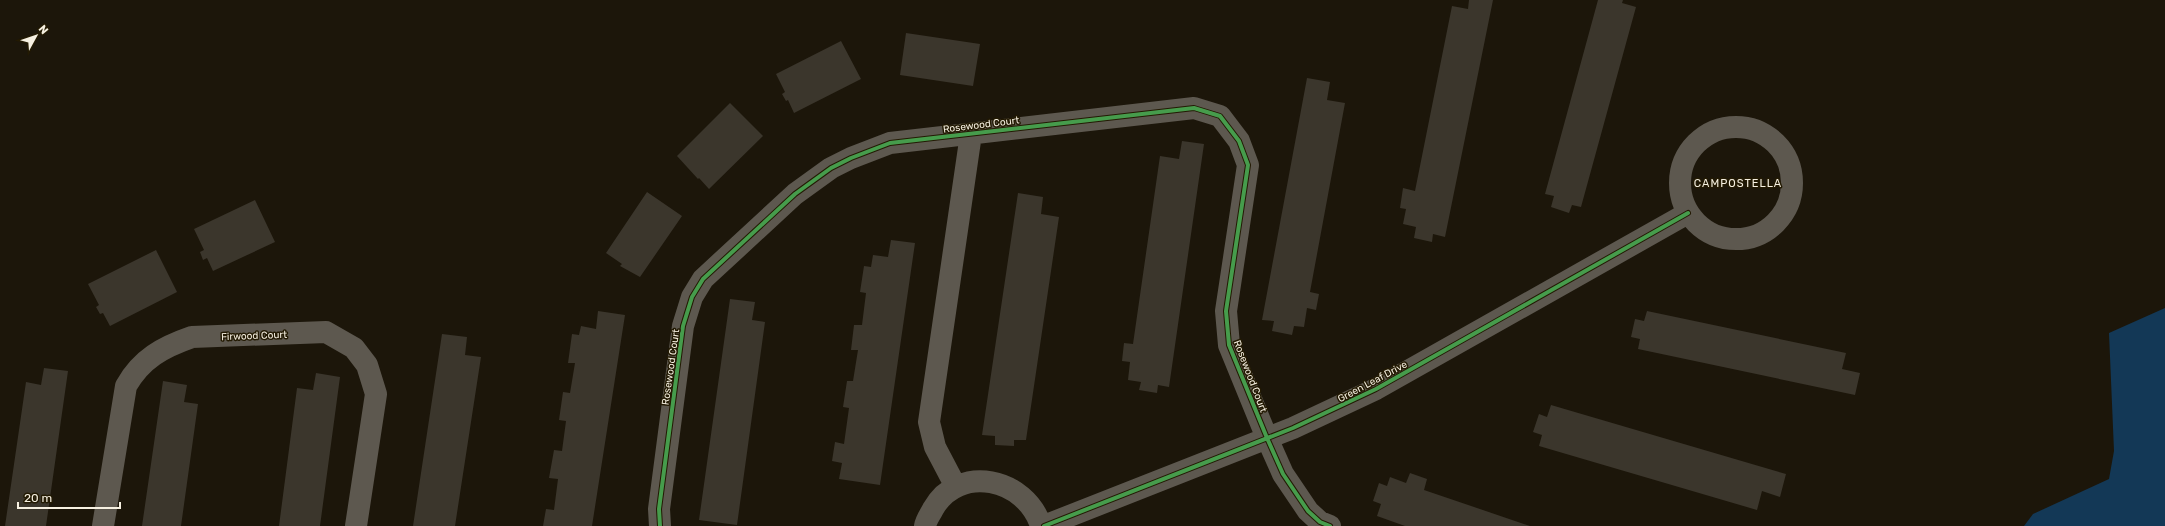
<svg xmlns="http://www.w3.org/2000/svg" width="2165" height="526" font-family="Rubik,sans-serif">
  <style>
    .water { fill: #133856 }
    .building { fill: #3b362c }
    .lines { fill: none; stroke-linecap: round; stroke-linejoin: round }
    .street { stroke: #5d584f; stroke-width: 22 }
    .cycleway-casing { stroke: #231a03; stroke-width: 6 }
    .cycleway { stroke: #469c4c; stroke-width: 4 }
    .labels { text-anchor: middle; stroke-width: 3; stroke-linejoin: round; paint-order: stroke }
    .street-label { font-size: 10px; fill: #f6f0e1; stroke: #231a03 }
    .neighbourhood-label { font-size: 11px; letter-spacing: 1px; fill: #f6f0e1; stroke: #231a03 }
  </style>
  <rect width="100%" height="100%" fill="#1c160a"/>
  <path class="water" d="M 2165,308 L 2165,526 L 2024,526 L 2033,514 L 2109,479 L 2114,451 L 2109,333 Z"/>
  <path class="building" d="M 1469,0 L 1493,0 L 1445,237 L 1433,234 L 1432,242 L 1414,238 L 1416,227 L 1403,224 L 1406,209 L 1400,208 L 1403,188 L 1415,191 L 1452,6 L 1468,9 Z
    M 1598,0 L 1623,0 L 1622,3 L 1636,7 L 1581,207 L 1572,205 L 1569,213 L 1551,207 L 1554,196 L 1545,194 Z
    M 906,33 L 980,44 L 973,86 L 900,75 Z
    M 841,41 L 861,79 L 794,113 L 788,100 L 786,101 L 782,94 L 785,92 L 776,74 Z
    M 1307,78 L 1330,82 L 1327,100 L 1345,103 L 1310,292 L 1319,294 L 1316,310 L 1307,308 L 1304,327 L 1294,326 L 1292,335 L 1272,331 L 1274,321 L 1262,320 Z
    M 730,103 L 763,136 L 709,189 L 699,178 L 698,179 L 677,156 Z
    M 1182,141 L 1204,144 L 1169,387 L 1158,385 L 1157,393 L 1139,390 L 1141,382 L 1128,380 L 1130,362 L 1122,361 L 1124,343 L 1133,344 L 1160,156 L 1179,159 Z
    M 647,192 L 682,216 L 640,277 L 620,266 L 622,264 L 606,253 Z
    M 1018,193 L 1043,197 L 1041,214 L 1059,217 L 1026,440 L 1014,440 L 1014,446 L 995,445 L 995,436 L 982,435 Z
    M 255,200 L 275,242 L 213,271 L 207,258 L 203,260 L 200,252 L 204,250 L 194,229 Z
    M 891,240 L 915,243 L 880,485 L 839,479 L 842,463 L 832,461 L 835,442 L 844,444 L 849,408 L 843,407 L 847,381 L 853,381 L 858,350 L 851,350 L 854,325 L 862,325 L 866,293 L 860,292 L 864,266 L 871,267 L 873,255 L 888,257 Z
    M 156,250 L 177,292 L 110,326 L 103,313 L 100,314 L 96,307 L 99,305 L 88,284 Z
    M 730,299 L 755,302 L 752,320 L 765,322 L 737,525 L 699,520 Z
    M 598,311 L 625,315 L 592,526 L 543,526 L 546,509 L 554,510 L 558,479 L 549,478 L 554,450 L 562,451 L 566,421 L 559,420 L 563,392 L 570,393 L 575,363 L 568,363 L 572,334 L 579,335 L 581,326 L 596,329 Z
    M 1647,311 L 1846,353 L 1842,369 L 1860,373 L 1855,395 L 1638,349 L 1640,339 L 1631,337 L 1635,319 L 1644,321 Z
    M 442,334 L 467,337 L 465,355 L 481,357 L 455,526 L 413,526 Z
    M 44,368 L 68,371 L 46,526 L 5,526 L 26,382 L 41,385 Z
    M 316,373 L 340,377 L 320,526 L 279,526 L 297,388 L 313,390 Z
    M 163,381 L 187,385 L 184,402 L 198,404 L 181,526 L 142,526 Z
    M 1551,405 L 1786,474 L 1780,497 L 1762,491 L 1757,510 L 1539,446 L 1542,435 L 1533,432 L 1539,414 L 1547,417 Z
    M 1410,473 L 1427,479 L 1424,490 L 1530,526 L 1405,526 L 1377,516 L 1381,504 L 1373,501 L 1379,483 L 1387,486 L 1390,477 L 1406,483 Z"/>
  <g class="lines">
    <path class="street" d="M1680 183a56 56 0 1 1 112 0a56 56 0 1 1-112 0Z
      M 956,487 L 935,447 L 929,422 L 971,134
      M 103,526 L 126,386 C 141,359 163,347 192,337 L 326,332 L 354,348 L 367,365 L 376,394 L 356,526
      M 660,526 L 659,509 L 683,326 L 692,297 L 703,279 L 795,194 L 831,168 L 851,158 L 890,143 L 1194,108 L 1220,116 L 1239,141 L 1248,165 L 1226,311 L 1229,345 L 1267,438 L 1283,474 L 1308,511 L 1320,522 L 1330,526
      M 925,526 C 926,520 930,515 933,509 C 959,463 1026,478 1041,526
      M 1044,526 L 1293,428 L 1376,389 L 1688,213"/>
    <defs>
      <path id="cycleway" d="M 660,526 L 659,509 L 683,326 L 692,297 L 703,279 L 795,194 L 831,168 L 851,158 L 890,143 L 1194,108 L 1220,116 L 1239,141 L 1248,165 L 1226,311 L 1229,345 L 1267,438 L 1283,474 L 1308,511 L 1320,522 L 1330,526
        M 1044,526 L 1293,428 L 1376,389 L 1688,213"/>
    </defs>
    <use href="#cycleway" class="cycleway-casing"/>
    <use href="#cycleway" class="cycleway"/>
  </g>
  <g class="labels">
    <g class="street-label">
      <text transform="translate(981 124) rotate(-7)" y="4">Rosewood Court</text>
      <text transform="translate(254 335) rotate(-2)" y="4">Firwood Court</text>
      <text transform="translate(670 367) rotate(-82)" y="4">Rosewood Court</text>
      <text transform="translate(1251 376) rotate(69)" y="4">Rosewood Court</text>
      <text transform="translate(1372 381) rotate(-28)" y="4">Green Leaf Drive</text>
    </g>
    <g class="neighbourhood-label">
      <text x="1738" y="187">CAMPOSTELLA</text>
    </g>
  </g>
  <g transform="translate(36 36) rotate(50)" stroke="#231a03" stroke-width="3" paint-order="stroke">
  <path d="M0-3L7 15L0 10L-7 15Z" fill="#f6f0e1"/>
  <text y="-6" font-size="11" font-weight="bold" text-anchor="middle" fill="#f6f0e1">N</text>
  </g>
  <path d="M18 502v6h102v-6" fill="none" stroke="#f6f0e1" stroke-width="2"/>
  <text x="24" y="502" font-size="12" fill="#f6f0e1" stroke="#231a03" stroke-width="3" paint-order="stroke">20 m</text>
</svg>
